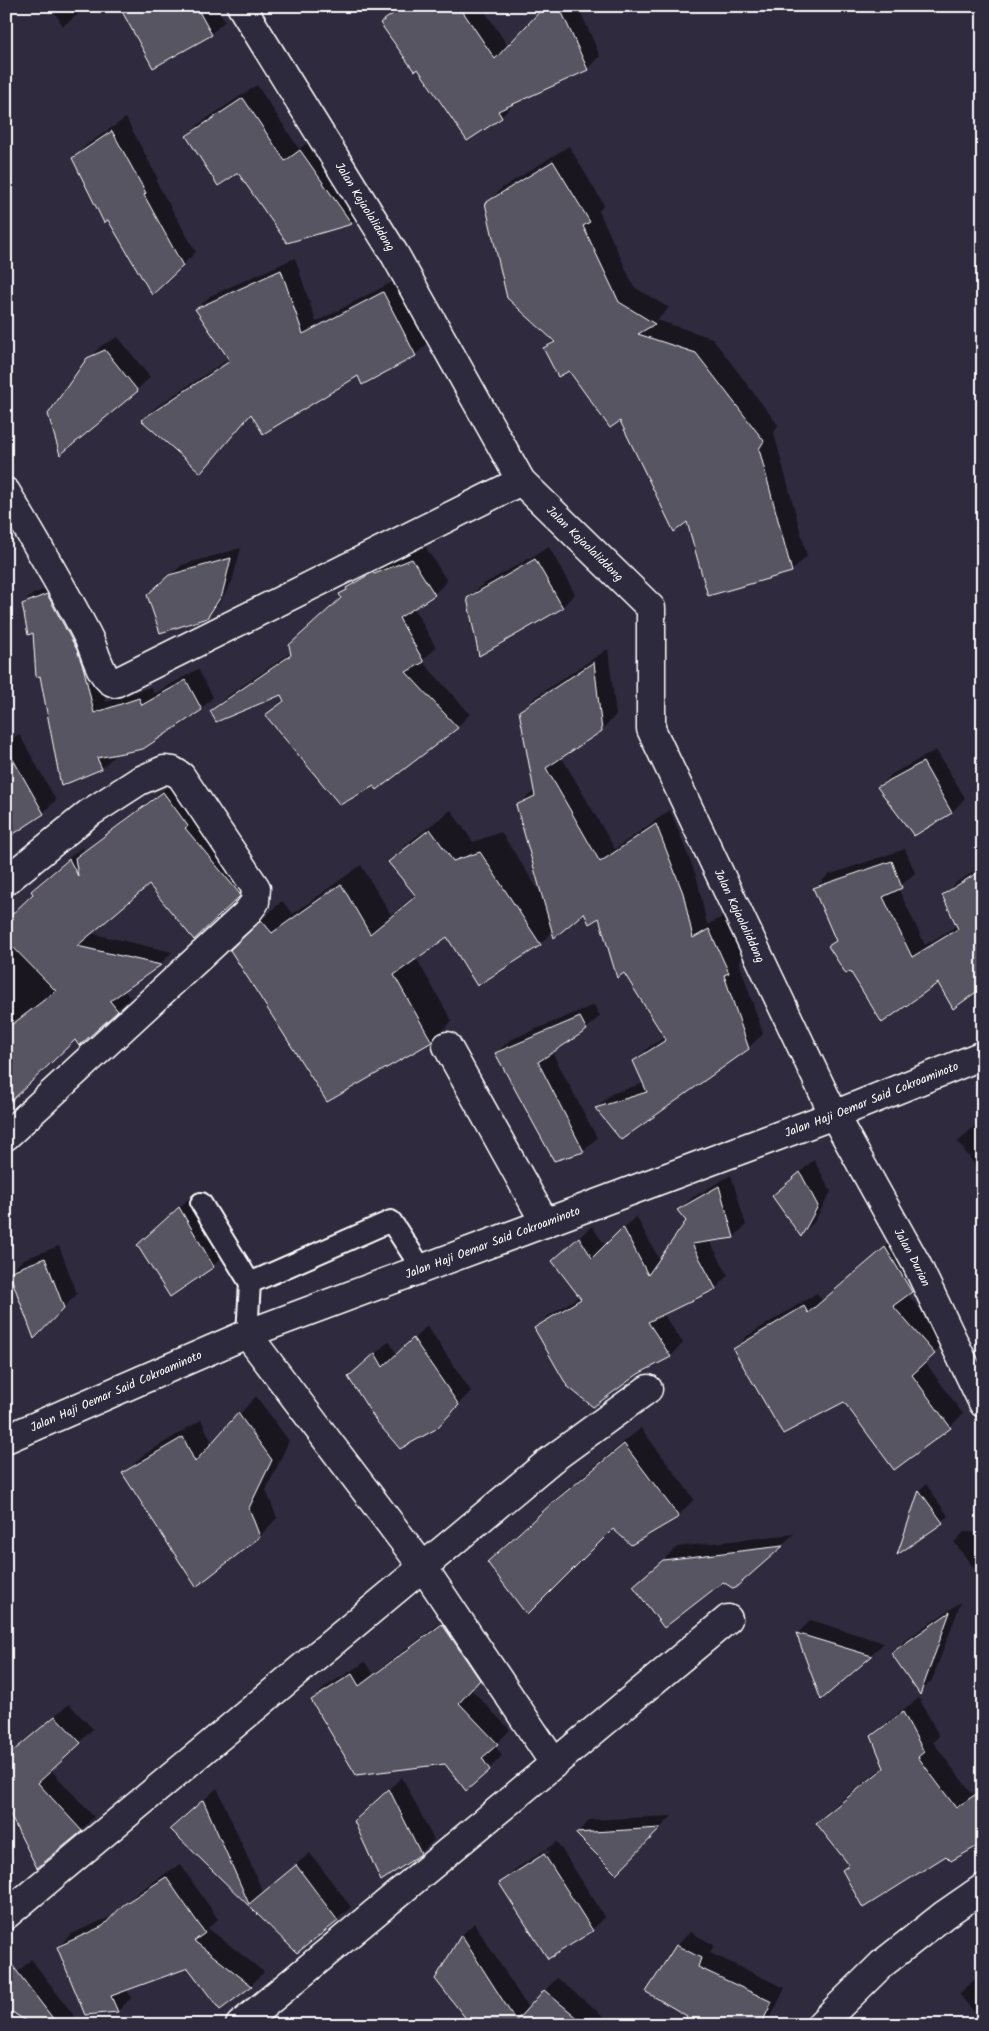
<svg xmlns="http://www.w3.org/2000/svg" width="989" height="2031" font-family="Kalam,sans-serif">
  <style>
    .shadow { fill: #0007; fill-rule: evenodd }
    .building { fill: #595564; stroke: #fff }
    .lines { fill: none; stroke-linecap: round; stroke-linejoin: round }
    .service-casing { stroke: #fff; stroke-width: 24 }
    .minor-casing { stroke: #fff; stroke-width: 31 }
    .tertiary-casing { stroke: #fff; stroke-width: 31 }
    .trunk-casing { stroke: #fff; stroke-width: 31 }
    .service { stroke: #2f2a3d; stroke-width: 20 }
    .minor { stroke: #2f2a3d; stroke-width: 28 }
    .tertiary { stroke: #2f2a3d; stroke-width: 28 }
    .trunk { stroke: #2f2a3d; stroke-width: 28 }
    .labels { text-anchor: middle; stroke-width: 4; stroke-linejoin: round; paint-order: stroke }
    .street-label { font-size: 12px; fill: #fff; stroke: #2f2a3d }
  </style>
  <rect width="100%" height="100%" fill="#2f2a3d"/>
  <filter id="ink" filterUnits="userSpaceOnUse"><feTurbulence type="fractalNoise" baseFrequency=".02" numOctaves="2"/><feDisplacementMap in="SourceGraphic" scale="10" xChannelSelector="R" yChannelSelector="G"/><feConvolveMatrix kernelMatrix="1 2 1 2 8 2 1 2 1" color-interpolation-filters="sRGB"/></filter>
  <g filter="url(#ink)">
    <path class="shadow" d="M 6,6 L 21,6 L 6,19 Z
      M 51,6 L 88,6 L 63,26 Z
      M 120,6 L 216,6 L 225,21 L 211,34 Z
      M 400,6 L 481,6 L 508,46 L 546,6 L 578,6 L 600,56 L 587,69 L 514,103 L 501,117 L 382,23 Z
      M 257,85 L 299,149 L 314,138 L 364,210 L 351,223 L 238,171 L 187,136 L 200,123 Z
      M 126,118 L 158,179 L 156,181 L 196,252 L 153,293 L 73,158 L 86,145 Z
      M 569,146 L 604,205 L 599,211 L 634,287 L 669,308 L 657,320 L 712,338 L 778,425 L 774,433 L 807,556 L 792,571 L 688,520 L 621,419 L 570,370 L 545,349 L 554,339 L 487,203 L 502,188 Z
      M 295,258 L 316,322 L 396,280 L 429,342 L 415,355 L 252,413 L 201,471 L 143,420 L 156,407 L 230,358 L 197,309 L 210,296 Z
      M 118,337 L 150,377 L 137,390 L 88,359 L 102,345 Z
      M 425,546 L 447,581 L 434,594 L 414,608 L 436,648 L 422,661 L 470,714 L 457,727 L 375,784 L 267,715 L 284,698 L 282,693 L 212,711 L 225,698 L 292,652 L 343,597 L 341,594 L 361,575 Z
      M 549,547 L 575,594 L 562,607 L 468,598 L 482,585 Z
      M 241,548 L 232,582 L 218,605 L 206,617 L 160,584 L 182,565 Z
      M 58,584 L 93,655 L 82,666 L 37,675 L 34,631 L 23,604 L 33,594 Z
      M 608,649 L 616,715 L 601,730 L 561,756 L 615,849 L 670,810 L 697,878 L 707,925 L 724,916 L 743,958 L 739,962 L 763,1034 L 748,1048 L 621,1138 L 597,1108 L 611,1094 L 644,1083 L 634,1061 L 649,1047 L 665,1037 L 600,916 L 584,911 L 553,931 L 540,944 L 478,985 L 448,936 L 416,958 L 452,1021 L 432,1041 L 251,930 L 282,901 L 293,914 L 361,865 L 391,915 L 416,894 L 389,862 L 409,842 L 451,810 L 473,842 L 501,832 L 543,897 L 518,805 L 535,790 L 521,712 L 535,697 Z
      M 198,669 L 213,697 L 201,709 L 113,754 L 114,756 L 102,768 L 62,784 L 61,704 L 100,675 L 106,702 L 151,687 L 154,694 Z
      M 19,734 L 56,800 L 43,813 L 6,838 L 6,840 L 6,743 Z
      M 936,750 L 965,798 L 952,812 L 914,835 L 879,787 L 892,774 Z
      M 176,780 L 252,882 L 239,895 L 149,884 L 90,933 L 172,952 L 160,964 L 124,990 L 130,998 L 117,1010 L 75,1039 L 6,1102 L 6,921 L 35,894 L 32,891 L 45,878 L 82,847 L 84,851 Z
      M 905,849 L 915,873 L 898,888 L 925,945 L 958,925 L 944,895 L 957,882 L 983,866 L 983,985 L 851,969 L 830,946 L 837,939 L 815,888 L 828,875 Z
      M 594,1005 L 600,1016 L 586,1029 L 552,1052 L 597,1138 L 583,1151 L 555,1160 L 496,1053 L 510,1040 Z
      M 983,1122 L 983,1166 L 978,1169 L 958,1142 L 971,1129 Z
      M 814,1160 L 831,1192 L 814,1222 L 801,1235 L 773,1196 Z
      M 731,1175 L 746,1225 L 734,1237 L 709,1240 L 728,1275 L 716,1288 L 663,1314 L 683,1343 L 671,1356 L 638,1373 L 536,1329 L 548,1316 L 580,1296 L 566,1249 L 592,1226 L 606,1247 L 636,1216 L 660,1261 L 688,1221 L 679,1210 L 692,1198 Z
      M 193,1195 L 226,1253 L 213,1266 L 152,1232 Z
      M 899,1235 L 924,1278 L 907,1294 L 947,1340 L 925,1362 L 963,1414 L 950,1427 L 895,1468 L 844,1401 L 734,1349 L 747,1336 L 817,1293 L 822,1301 Z
      M 59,1246 L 77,1294 L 47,1324 L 10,1272 L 24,1259 Z
      M 427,1326 L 471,1391 L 449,1414 L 350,1377 L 389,1341 L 397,1355 Z
      M 256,1396 L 289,1441 L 266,1490 L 277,1518 L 260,1536 L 124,1474 L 142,1456 L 201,1420 L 213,1444 Z
      M 641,1428 L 694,1499 L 678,1516 L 631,1543 L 613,1527 L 505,1545 L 569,1487 Z
      M 926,1484 L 948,1516 L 899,1552 L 920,1490 Z
      M 964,1532 L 983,1533 L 983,1580 L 954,1542 Z
      M 794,1534 L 734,1587 L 723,1581 L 635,1586 L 677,1547 Z
      M 961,1602 L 932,1680 L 920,1693 L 892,1653 L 905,1640 Z
      M 456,1611 L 492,1666 L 471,1689 L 510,1730 L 495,1745 L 502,1756 L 489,1769 L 445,1763 L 312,1700 L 325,1687 L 365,1662 L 373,1674 Z
      M 811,1620 L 884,1643 L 821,1698 L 798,1633 Z
      M 919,1698 L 939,1736 L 933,1742 L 972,1794 L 983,1786 L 983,1842 L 947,1855 L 844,1870 L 850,1864 L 817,1823 L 832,1808 L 884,1766 L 872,1737 L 887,1722 Z
      M 69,1704 L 93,1729 L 51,1770 L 94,1817 L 81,1830 L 24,1839 L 6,1815 L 6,1757 Z
      M 402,1777 L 434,1840 L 420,1853 L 382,1879 L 369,1808 Z
      M 217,1788 L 263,1892 L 310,1853 L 351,1907 L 337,1920 L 297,1951 L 172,1829 Z
      M 672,1816 L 630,1859 L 577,1833 L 590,1820 Z
      M 557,1842 L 605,1917 L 592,1930 L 501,1883 L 514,1870 ZM 548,1850 L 550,1852 L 514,1875 L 514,1872 Z
      M 180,1864 L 218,1919 L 208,1928 L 264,1972 L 251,1985 L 220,2008 L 188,1967 L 127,1989 L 131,1998 L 118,2011 L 86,2014 L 58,1947 L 71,1934 L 117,1914 L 138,1892 Z
      M 474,1923 L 528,2008 L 557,1978 L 613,2024 L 473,2025 L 436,1979 L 462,1935 Z
      M 690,1932 L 714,1945 L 710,1953 L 785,1988 L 767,2025 L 695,2025 L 688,2015 L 677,1946 Z
      M 31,1959 L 81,2025 L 34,2025 L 6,1991 L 18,1972 Z
      M 983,1972 L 983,2023 L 959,1994 Z"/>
    <path class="building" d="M 119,6 L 196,6 L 212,35 L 153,68 Z
      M 404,6 L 459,6 L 495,59 L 545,6 L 559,6 L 588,70 L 498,111 L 502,118 L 467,141 L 418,69 L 414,71 L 380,23 Z
      M 243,98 L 285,161 L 300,150 L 352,224 L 287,243 L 238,173 L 218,186 L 186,136 Z
      M 112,131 L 146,193 L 144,195 L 183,266 L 152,295 L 108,220 L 104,223 L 72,158 Z
      M 553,161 L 590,222 L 583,226 L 619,302 L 655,324 L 638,334 L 696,353 L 764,441 L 759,449 L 792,572 L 708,596 L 687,522 L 674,532 L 620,421 L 610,428 L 569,371 L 558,377 L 543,348 L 555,342 L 507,298 L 485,203 Z
      M 281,270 L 303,334 L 383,292 L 416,356 L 362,385 L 358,376 L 263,434 L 251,414 L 201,473 L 141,420 L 230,361 L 195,309 Z
      M 105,350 L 138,391 L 60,455 L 48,414 L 87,358 Z
      M 231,558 L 222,595 L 207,618 L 160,633 L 147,595 L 169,575 Z
      M 412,559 L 435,595 L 399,618 L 424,662 L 406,672 L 458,728 L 377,790 L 374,786 L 340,805 L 265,715 L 284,701 L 281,695 L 216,722 L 210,711 L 291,655 L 289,645 L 341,598 L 339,594 L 347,590 L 346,588 L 373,572 L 374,574 Z
      M 535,559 L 563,608 L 479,656 L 467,598 Z
      M 47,594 L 77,650 L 84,670 L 94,713 L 139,698 L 142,705 L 186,680 L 202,710 L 143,749 L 97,758 L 102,769 L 61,786 L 40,676 L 36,677 L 33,633 L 28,635 L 22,604 Z
      M 594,662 L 602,731 L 546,768 L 600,862 L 656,824 L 683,893 L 693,938 L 709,929 L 729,973 L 724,975 L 749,1049 L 621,1140 L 595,1108 L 647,1092 L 633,1061 L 666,1040 L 624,973 L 617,978 L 599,918 L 589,924 L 584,913 L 554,938 L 516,805 L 535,796 L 519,711 Z
      M 6,747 L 44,814 L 6,839 Z
      M 923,762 L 952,813 L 914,836 L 877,787 Z
      M 163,792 L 188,826 L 185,828 L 240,894 L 240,896 L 194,940 L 149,885 L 77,946 L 161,965 L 110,1001 L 118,1011 L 79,1046 L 75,1040 L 6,1106 L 6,1029 L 56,991 L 6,940 L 6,920 L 33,894 L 31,891 L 69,859 L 78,876 L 75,858 Z
      M 430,829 L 453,861 L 480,852 L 541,945 L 477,986 L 447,937 L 394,975 L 432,1042 L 327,1102 L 230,950 L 261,920 L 272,933 L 341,884 L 370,934 L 416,896 L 388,862 Z
      M 892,861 L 902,888 L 883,897 L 912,957 L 958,929 L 942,895 L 983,869 L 983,987 L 953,1009 L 938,983 L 882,1023 L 850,971 L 846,974 L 828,946 L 836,941 L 813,888 Z
      M 580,1017 L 587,1030 L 538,1062 L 584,1152 L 554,1161 L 495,1053 Z
      M 800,1172 L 818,1206 L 801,1237 L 772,1196 Z
      M 719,1186 L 734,1238 L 692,1244 L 716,1289 L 648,1322 L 671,1357 L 638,1374 L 593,1407 L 567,1386 L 534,1328 L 581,1299 L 552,1261 L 579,1237 L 592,1258 L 623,1227 L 648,1275 L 686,1221 L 677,1210 Z
      M 179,1207 L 214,1267 L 170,1297 L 137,1245 Z
      M 885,1247 L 912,1292 L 893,1306 L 935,1354 L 912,1375 L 951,1428 L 894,1470 L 844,1402 L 783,1434 L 733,1349 L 804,1306 L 808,1313 Z
      M 45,1258 L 64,1308 L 34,1339 L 9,1272 Z
      M 413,1338 L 459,1405 L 436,1429 L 400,1449 L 377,1422 L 348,1377 L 375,1353 L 383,1367 Z
      M 238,1413 L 272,1460 L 249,1508 L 260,1537 L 196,1587 L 122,1473 L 183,1437 L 195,1462 Z
      M 624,1444 L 679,1517 L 631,1545 L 613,1529 L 527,1615 L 487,1562 L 551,1504 Z
      M 919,1490 L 943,1523 L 897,1555 Z
      M 783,1546 L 734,1589 L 723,1582 L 664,1628 L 633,1586 L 663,1560 Z
      M 950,1612 L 920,1695 L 891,1653 Z
      M 442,1624 L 480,1680 L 459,1703 L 498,1744 L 482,1758 L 490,1770 L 466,1791 L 445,1764 L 356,1775 L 311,1700 L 352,1674 L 359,1686 Z
      M 796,1633 L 872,1656 L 821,1700 Z
      M 903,1712 L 924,1752 L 918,1757 L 956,1808 L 983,1789 L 983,1843 L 951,1861 L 946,1856 L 863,1908 L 842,1870 L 849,1865 L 816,1823 L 884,1768 L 871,1736 Z
      M 55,1716 L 81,1743 L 38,1783 L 82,1831 L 37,1868 L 6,1807 L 6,1757 Z
      M 389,1789 L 421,1854 L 381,1881 L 354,1821 Z
      M 203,1800 L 249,1904 L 296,1865 L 338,1921 L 297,1953 L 170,1829 Z
      M 661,1828 L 616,1874 L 575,1833 Z
      M 544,1854 L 593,1931 L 548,1959 L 499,1883 Z
      M 166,1877 L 205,1933 L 194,1941 L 252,1986 L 220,2010 L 188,1968 L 111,1996 L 118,2012 L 85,2015 L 57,1947 L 103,1926 L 123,1905 Z
      M 461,1935 L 516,2021 L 544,1990 L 586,2025 L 471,2025 L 435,1979 Z
      M 676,1945 L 701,1958 L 698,1967 L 772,2002 L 761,2025 L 682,2025 L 687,2016 L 646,1992 Z
      M 6,1957 L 58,2025 L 32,2025 L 6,2008 Z"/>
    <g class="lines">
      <defs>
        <path id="service" d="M 201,1203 L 250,1283 L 247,1334
          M 250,1283 L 391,1221 L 422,1269"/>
        <path id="minor" d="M 6,492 C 35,541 64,589 89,639 C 95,651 101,680 115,683 L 521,481
          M 6,881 L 88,814 L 139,781 L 164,770 L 173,771 L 181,776 L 256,888 L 255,902 L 246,914 L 6,1136
          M 447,1046 L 545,1223
          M 247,1334 L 423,1567 L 554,1763
          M 6,1915 L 551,1460 L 648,1389
          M 240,2025 L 728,1619
          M 820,2025 L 882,1964 L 944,1915 L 983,1888"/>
        <g id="tertiary">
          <path id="s1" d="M 241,6 L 395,255 L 521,481 L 651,608 L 651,729 L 834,1115 L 916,1263 L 983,1403"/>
        </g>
        <g id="trunk">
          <path id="s2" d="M 6,1439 L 247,1334 L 834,1115 L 983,1055"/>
        </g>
      </defs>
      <use href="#service" class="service-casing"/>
      <use href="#minor" class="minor-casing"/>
      <use href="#tertiary" class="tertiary-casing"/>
      <use href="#trunk" class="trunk-casing"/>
      <use href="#service" class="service"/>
      <use href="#minor" class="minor"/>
      <use href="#tertiary" class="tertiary"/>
      <use href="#trunk" class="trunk"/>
    </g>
  </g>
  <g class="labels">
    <g class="street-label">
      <text dy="4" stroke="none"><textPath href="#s1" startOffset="236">Jalan Kajaolaliddong</textPath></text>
      <text dy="4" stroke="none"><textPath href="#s1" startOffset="641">Jalan Kajaolaliddong</textPath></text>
      <text dy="4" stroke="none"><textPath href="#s1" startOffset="1061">Jalan Kajaolaliddong</textPath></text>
      <text dy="4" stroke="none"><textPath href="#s2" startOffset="930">Jalan Haji Oemar Said Cokroaminoto</textPath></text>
      <text dy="4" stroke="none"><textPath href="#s2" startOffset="525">Jalan Haji Oemar Said Cokroaminoto</textPath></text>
      <text dy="4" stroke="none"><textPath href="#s1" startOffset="1444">Jalan Durian</textPath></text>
      <text dy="4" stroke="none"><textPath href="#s2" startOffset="120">Jalan Haji Oemar Said Cokroaminoto</textPath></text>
    </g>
  </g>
  <rect width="989" height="2031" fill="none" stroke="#2f2a3d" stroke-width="25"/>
  <rect x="12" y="12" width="964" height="2006" fill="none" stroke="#fff" stroke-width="2" filter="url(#ink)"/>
</svg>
